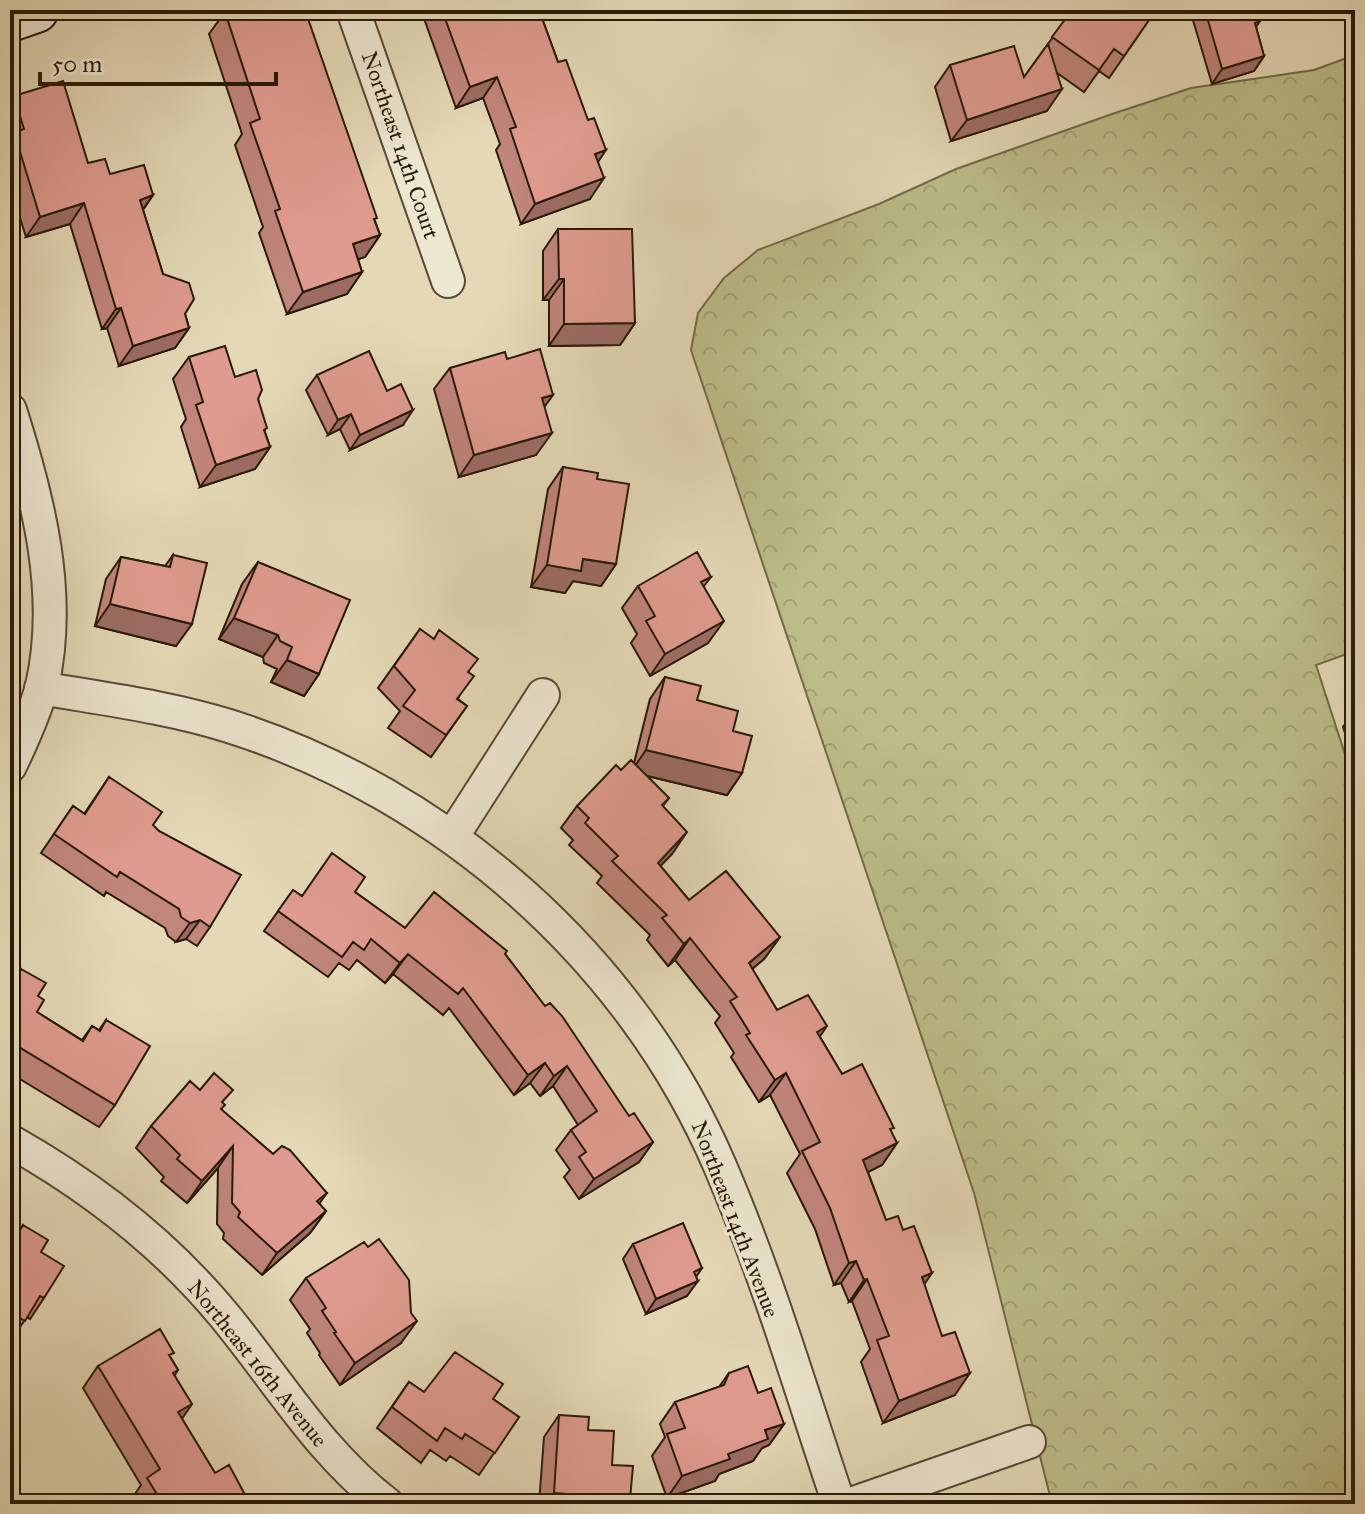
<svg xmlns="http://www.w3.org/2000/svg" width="1365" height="1514" font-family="'IM FELL Great Primer',serif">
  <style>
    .forest { fill: url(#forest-crowns); stroke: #726a48; stroke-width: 2 }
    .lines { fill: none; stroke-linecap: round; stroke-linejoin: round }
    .street-casing { stroke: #584934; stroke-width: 36 }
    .secondary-casing { stroke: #291908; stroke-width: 48 }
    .street { stroke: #ede6d0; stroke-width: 32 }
    .secondary { stroke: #ede6d0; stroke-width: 44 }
    .wall { fill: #c0857b; stroke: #291908; stroke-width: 2 }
    .shaded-wall { fill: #9c6c64; stroke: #291908; stroke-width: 2 }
    .building { fill: #df9b8f; stroke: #291908; stroke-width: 2 }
    .labels { text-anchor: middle; stroke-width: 7; stroke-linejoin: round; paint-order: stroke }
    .street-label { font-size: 22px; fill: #291908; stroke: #ede6d0 }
  </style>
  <defs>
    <pattern id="forest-crowns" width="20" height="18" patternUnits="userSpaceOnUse" patternTransform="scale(2)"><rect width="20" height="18" fill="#bcbc88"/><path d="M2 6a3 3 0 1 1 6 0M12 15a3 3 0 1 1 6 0" fill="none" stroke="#a2a174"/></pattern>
  </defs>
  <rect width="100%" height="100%" fill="#e4d8b6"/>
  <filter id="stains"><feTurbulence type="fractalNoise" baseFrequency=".0025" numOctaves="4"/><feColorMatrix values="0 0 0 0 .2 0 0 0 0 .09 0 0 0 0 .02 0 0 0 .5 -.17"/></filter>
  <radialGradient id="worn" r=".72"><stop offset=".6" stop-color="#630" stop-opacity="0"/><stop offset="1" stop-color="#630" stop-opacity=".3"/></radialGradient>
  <path class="forest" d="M 1355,55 L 1355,651 L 1316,665 L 1355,785 L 1355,1504 L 1052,1504 L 974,1193 L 691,350 L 698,313 L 724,278 L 758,250 L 879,204 L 956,169 L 1112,114 L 1191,88 L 1314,70 Z"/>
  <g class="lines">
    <defs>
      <path id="street" d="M 353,10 L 448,281
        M 10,410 C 38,498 63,594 42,686 C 35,713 22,741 10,766
        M 41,688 C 104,699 168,707 229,726 C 444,794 631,958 720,1166 C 767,1275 801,1391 839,1504
        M 452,837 L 543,695
        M 10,1141 C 90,1186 164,1243 223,1314 C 277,1379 319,1452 387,1504
        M 851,1504 L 1029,1442"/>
      <path id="secondary" d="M 10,19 L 36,10"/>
    </defs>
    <use href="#street" class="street-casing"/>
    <use href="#secondary" class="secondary-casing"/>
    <use href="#street" class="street"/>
    <use href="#secondary" class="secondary"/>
  </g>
  <path class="wall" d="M 421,10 L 539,10 L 558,62 L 598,162 L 590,199 L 521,224 L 496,150 L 500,144 L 483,98 L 456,108 Z
    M 668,10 L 691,10 L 671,17 Z
    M 1066,10 L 1142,10 L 1140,13 L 1149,20 L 1109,78 L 1099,71 L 1084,92 L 1057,73 L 1047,111 L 951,141 L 935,87 L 950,65 L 1024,77 L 1069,15 L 1065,12 Z
    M 1190,10 L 1257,10 L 1260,21 L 1256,27 L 1264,56 L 1254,71 L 1212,84 Z
    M 225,12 L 375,221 L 380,235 L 365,257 L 358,259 L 362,272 L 347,294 L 287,314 L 259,233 L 263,227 L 235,145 L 242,134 L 209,34 Z
    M 14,96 L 88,163 L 153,195 L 143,210 L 163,274 L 185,314 L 189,328 L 175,348 L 119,366 L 107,328 L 102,329 L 70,224 L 26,237 L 10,186 L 10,102 Z
    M 558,229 L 635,323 L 620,345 L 549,346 L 549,300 L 543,300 L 543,251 Z
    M 189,357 L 235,377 L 258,399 L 265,432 L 270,447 L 255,469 L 200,487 L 181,427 L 186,419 L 173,379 Z
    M 507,359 L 544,408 L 536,455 L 459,477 L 434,389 L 450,368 Z
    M 317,375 L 403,425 L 350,450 L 340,429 L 328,435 L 306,390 Z
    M 563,467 L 597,479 L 616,564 L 601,586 L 573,581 L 565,593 L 531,587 L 548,489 Z
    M 173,555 L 176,646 L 95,626 L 106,579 L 121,557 L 165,566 Z
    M 258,562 L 319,674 L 304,696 L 271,682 L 277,669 L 264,663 L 263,657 L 219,639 L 242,584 Z
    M 711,577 L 704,586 L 708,643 L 650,676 L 631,643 L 637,634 L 622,608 L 638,586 Z
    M 420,629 L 469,672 L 458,699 L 467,706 L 431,757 L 388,728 L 400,711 L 378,688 Z
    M 665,677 L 697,700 L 733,731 L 742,773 L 727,795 L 647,776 L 669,798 L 663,806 L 672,854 L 660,866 L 689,900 L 780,937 L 764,959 L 752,969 L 777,1010 L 820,1037 L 842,1074 L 891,1132 L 897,1143 L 882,1165 L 868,1172 L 886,1220 L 924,1284 L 955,1395 L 883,1423 L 861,1362 L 870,1349 L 852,1301 L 849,1302 L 841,1283 L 834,1285 L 815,1229 L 787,1173 L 800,1154 L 770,1095 L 759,1102 L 731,1057 L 734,1053 L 715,1023 L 720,1016 L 675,960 L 668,966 L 647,940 L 650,935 L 597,883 L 602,876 L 569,845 L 573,840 L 561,828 L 577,806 L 621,770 L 634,763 L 650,699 Z
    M 1355,683 L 1355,753 L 1352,754 L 1343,727 L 1351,716 L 1345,698 Z
    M 109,777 L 153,825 L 210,927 L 197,946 L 186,939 L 176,942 L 168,936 L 165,928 L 106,892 L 104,896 L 41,853 L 73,806 L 84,814 Z
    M 293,890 L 302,896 L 355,892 L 405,928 L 505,954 L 629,1116 L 653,1142 L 639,1162 L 579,1199 L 564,1177 L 570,1170 L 556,1150 L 571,1130 L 578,1125 L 553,1086 L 540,1096 L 530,1083 L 514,1095 L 449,1008 L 443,1015 L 393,974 L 385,983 L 357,960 L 349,970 L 339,963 L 328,977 L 264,931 Z
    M 21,969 L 38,996 L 37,1012 L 82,1040 L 92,1026 L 99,1030 L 106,1020 L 115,1105 L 99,1127 L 10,1073 L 10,980 L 13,981 Z
    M 200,1090 L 223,1104 L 221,1110 L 273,1154 L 327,1193 L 319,1204 L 326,1211 L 310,1233 L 262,1275 L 223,1239 L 224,1233 L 217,1224 L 218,1168 L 187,1203 L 161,1181 L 164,1177 L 136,1148 L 151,1126 Z
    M 23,1225 L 41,1252 L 44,1298 L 30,1319 L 27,1317 L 10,1341 L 10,1236 L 14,1238 Z
    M 633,1244 L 702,1268 L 696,1277 L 687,1296 L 646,1314 L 623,1259 Z
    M 306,1278 L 401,1343 L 340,1385 L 319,1355 L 320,1353 L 307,1333 L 310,1329 L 290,1300 Z
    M 171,1358 L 178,1370 L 175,1375 L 182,1419 L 215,1473 L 250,1504 L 134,1504 L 131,1500 L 141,1485 L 83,1388 L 98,1366 Z
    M 729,1373 L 758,1393 L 784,1424 L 769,1445 L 762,1448 L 753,1461 L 719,1474 L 715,1481 L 667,1498 L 652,1456 L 665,1437 L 660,1424 L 675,1402 L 719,1387 Z
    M 409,1382 L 424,1392 L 493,1399 L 519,1417 L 479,1475 L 450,1456 L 446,1461 L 430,1450 L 421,1463 L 377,1428 Z
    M 559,1415 L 588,1430 L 612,1465 L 630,1499 L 627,1504 L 539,1504 L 544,1437 Z"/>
  <path class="shaded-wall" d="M 676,10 L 691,10 L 671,17 Z
    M 1264,56 L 1254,71 L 1212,84 L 1222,69 Z
    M 497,77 L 483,98 L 456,108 L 470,87 Z
    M 1062,89 L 1047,111 L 951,141 L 967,120 Z
    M 606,150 L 592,171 L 595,154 Z
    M 604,178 L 590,199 L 521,224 L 535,204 Z
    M 153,195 L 139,215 L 140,200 Z
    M 84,203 L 70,224 L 26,237 L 40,217 Z
    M 380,235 L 365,257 L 338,266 L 353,244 Z
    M 362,272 L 347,294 L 287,314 L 303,292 Z
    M 559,279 L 564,279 L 549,300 L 543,300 Z
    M 121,308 L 107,328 L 102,329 L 116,309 Z
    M 635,323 L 620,345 L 549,346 L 564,324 Z
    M 189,328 L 175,348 L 119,366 L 133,346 Z
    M 553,395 L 538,416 L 542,398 Z
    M 413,410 L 403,425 L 350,450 L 360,435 Z
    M 351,414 L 340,429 L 328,435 L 338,420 Z
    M 552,433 L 536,455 L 459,477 L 474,455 Z
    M 270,447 L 255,469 L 200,487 L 216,465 Z
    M 583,559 L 616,564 L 601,586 L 573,581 L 565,593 L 531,587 L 547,565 Z
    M 110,604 L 192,624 L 176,646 L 95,626 Z
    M 234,618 L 278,635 L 263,657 L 219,639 Z
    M 724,621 L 708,643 L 650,676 L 665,654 Z
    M 287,660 L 319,674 L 304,696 L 271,682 Z
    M 646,750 L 742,773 L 727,795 L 631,772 Z
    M 687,832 L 672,854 L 642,885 L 658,863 Z
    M 200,920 L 186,939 L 176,942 L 190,923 Z
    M 780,937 L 764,959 L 733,985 L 749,963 Z
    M 690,938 L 675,960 L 668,966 L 684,944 Z
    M 408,954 L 393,974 L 385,983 L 400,963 Z
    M 827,1026 L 812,1048 L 817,1032 Z
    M 545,1063 L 530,1083 L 514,1095 L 528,1075 Z
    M 567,1066 L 553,1086 L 540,1096 L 554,1076 Z
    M 786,1073 L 770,1095 L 759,1102 L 775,1080 Z
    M 653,1142 L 639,1162 L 579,1199 L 594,1179 Z
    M 897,1143 L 882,1165 L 848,1182 L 863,1160 Z
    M 233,1146 L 218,1168 L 187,1203 L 202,1181 Z
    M 326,1211 L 310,1233 L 262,1275 L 277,1253 Z
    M 856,1261 L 841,1283 L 834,1285 L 849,1263 Z
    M 932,1273 L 917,1295 L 922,1277 Z
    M 867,1279 L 852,1301 L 849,1302 L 864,1280 Z
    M 698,1281 L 687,1296 L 646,1314 L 656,1299 Z
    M 417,1321 L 401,1343 L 340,1385 L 355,1363 Z
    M 970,1373 L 955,1395 L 883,1423 L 899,1401 Z
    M 192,1404 L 177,1426 L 178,1412 Z
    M 784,1424 L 769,1445 L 762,1448 L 753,1461 L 719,1474 L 715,1481 L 667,1498 L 682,1476 L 728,1454 L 765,1430 Z
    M 554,1493 L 582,1495 L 576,1504 L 546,1504 Z
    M 582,1499 L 630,1499 L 627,1504 L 578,1504 Z"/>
  <path class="building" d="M 230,10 L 305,10 L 377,218 L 374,219 L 380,235 L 353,244 L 362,272 L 303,292 L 275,211 L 280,209 L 250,123 L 260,119 L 225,12 Z
    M 442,10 L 539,10 L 558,62 L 566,60 L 588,120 L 594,118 L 606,150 L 595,154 L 604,178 L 535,204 L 510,129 L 516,127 L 497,77 L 470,87 Z
    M 1072,10 L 1142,10 L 1140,13 L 1149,20 L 1124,56 L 1114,49 L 1099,70 L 1052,37 Z
    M 1205,10 L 1257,10 L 1260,21 L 1255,23 L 1264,56 L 1222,69 Z
    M 1048,44 L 1062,89 L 967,120 L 950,65 L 1014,46 L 1024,77 Z
    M 63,81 L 88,163 L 105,159 L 110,174 L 144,165 L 153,195 L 140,200 L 163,274 L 189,283 L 194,299 L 185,314 L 189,328 L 133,346 L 121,308 L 116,309 L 84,203 L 40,217 L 14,132 L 24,129 L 14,96 Z
    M 558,229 L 632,229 L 635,323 L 564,324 L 564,279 L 559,279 Z
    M 225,346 L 235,377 L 256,370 L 262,390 L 258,399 L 267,428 L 264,430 L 270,447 L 216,465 L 196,405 L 203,402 L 189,357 Z
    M 540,349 L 553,395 L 542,398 L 552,433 L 474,455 L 450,368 L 505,352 L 507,359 Z
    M 369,351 L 387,391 L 401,384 L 413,410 L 360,435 L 351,414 L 338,420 L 317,375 Z
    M 563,467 L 598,473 L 597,479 L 629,484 L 616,564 L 583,559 L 581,571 L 547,565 Z
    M 697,552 L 711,577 L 701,582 L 724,621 L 665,654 L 646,621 L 655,616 L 638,586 Z
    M 173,555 L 207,563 L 192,624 L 110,604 L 121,557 L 170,567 Z
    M 258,562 L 350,600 L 319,674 L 287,660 L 292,647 L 280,641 L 278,635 L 234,618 Z
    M 420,629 L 434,639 L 439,630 L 478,659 L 468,672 L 474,676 L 457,699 L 467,706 L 446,735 L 403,706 L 415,690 L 394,666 Z
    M 665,677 L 701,686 L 697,700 L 738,711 L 733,731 L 752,736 L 742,773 L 646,750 Z
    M 631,760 L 669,798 L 662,805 L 687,832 L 658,863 L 689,900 L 726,871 L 780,937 L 749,963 L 777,1010 L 808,995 L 827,1026 L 817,1032 L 842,1074 L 862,1064 L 894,1128 L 890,1129 L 897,1143 L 863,1160 L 886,1220 L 898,1216 L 903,1230 L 914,1226 L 932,1273 L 922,1277 L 942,1336 L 955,1332 L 970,1373 L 899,1401 L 877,1340 L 889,1336 L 867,1279 L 864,1280 L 856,1261 L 849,1263 L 830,1208 L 802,1151 L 820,1142 L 786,1073 L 775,1080 L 746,1035 L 750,1033 L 730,1001 L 737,997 L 690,938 L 684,944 L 662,918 L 667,915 L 612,861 L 618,856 L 585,823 L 589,818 L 577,806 L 616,765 L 621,770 Z
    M 109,777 L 162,812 L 153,825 L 159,831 L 241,875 L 210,927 L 200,920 L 190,923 L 181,917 L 179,909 L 120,872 L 117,877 L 54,834 L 73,806 L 85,814 Z
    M 332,853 L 365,877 L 355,892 L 405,928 L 434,892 L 507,951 L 505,954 L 545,1006 L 550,1003 L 562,1016 L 629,1116 L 634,1113 L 653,1142 L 594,1179 L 579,1157 L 586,1152 L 571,1130 L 597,1111 L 567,1066 L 554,1076 L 545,1063 L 528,1075 L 463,988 L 458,994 L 408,954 L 400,963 L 371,939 L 364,950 L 353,942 L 342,957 L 278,911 L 293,890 L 302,896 Z
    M 21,969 L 46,983 L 38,996 L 44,1000 L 37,1012 L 83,1041 L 92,1026 L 100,1031 L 106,1020 L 150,1046 L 115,1105 L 17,1046 L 13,1053 L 10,1051 L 10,980 L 14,982 Z
    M 214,1073 L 233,1090 L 222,1102 L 225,1105 L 221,1109 L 273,1154 L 282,1146 L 290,1150 L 327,1193 L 317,1201 L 326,1211 L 277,1253 L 238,1217 L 240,1212 L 232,1203 L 233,1146 L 202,1181 L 177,1159 L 180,1155 L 151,1126 L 190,1081 L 200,1090 Z
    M 683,1223 L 702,1268 L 694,1272 L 698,1281 L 656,1299 L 633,1244 Z
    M 23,1225 L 48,1240 L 41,1252 L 64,1266 L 44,1298 L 40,1296 L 25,1321 L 10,1312 L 10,1236 L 15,1239 Z
    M 379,1239 L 409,1280 L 411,1313 L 417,1321 L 355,1363 L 334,1333 L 336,1332 L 322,1311 L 326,1308 L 306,1278 L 364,1242 L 368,1247 Z
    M 160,1329 L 174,1353 L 169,1355 L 178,1370 L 173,1373 L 192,1404 L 178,1412 L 215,1473 L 229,1465 L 250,1504 L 188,1504 L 186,1501 L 181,1504 L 163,1504 L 147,1478 L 160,1469 L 98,1366 Z
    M 455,1352 L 503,1384 L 493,1399 L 519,1417 L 495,1453 L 465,1434 L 462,1439 L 445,1428 L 437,1441 L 392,1407 L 409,1382 L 424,1392 Z
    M 748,1366 L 758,1393 L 771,1388 L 784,1424 L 765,1430 L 768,1439 L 728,1454 L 730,1459 L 682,1476 L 667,1434 L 685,1428 L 675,1402 L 724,1385 L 729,1373 Z
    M 559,1415 L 589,1417 L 588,1430 L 614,1431 L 612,1465 L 633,1466 L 630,1499 L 582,1499 L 582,1495 L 554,1493 Z"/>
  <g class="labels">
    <g class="street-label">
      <text transform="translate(401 145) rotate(71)" y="8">Northeast 14th Court</text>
      <text transform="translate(736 1219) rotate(69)" y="8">Northeast 14th Avenue</text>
      <text transform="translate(258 1363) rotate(51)" y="8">Northeast 16th Avenue</text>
    </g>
  </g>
  <rect width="1365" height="1514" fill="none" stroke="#e4d8b6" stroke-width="40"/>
  <rect x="12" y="12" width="1341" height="1490" fill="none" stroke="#291908" stroke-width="4"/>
  <rect x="20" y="20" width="1325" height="1474" fill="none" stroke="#291908" stroke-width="2"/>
  <path d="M40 72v12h236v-12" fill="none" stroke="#291908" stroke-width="4"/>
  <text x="52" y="72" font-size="24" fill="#291908" stroke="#ede6d0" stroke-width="6" paint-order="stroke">50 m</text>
  <rect width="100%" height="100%" filter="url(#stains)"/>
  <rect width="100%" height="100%" fill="url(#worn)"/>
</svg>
